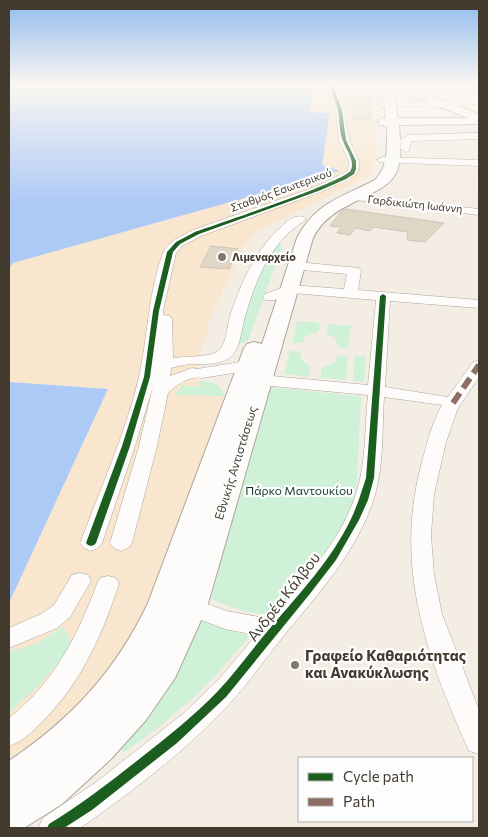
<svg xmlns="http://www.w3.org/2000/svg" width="488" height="837" font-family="Commissioner,sans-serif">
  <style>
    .built { fill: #f9e6ce }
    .green { fill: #cef1d7 }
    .water { fill: #adc9f6 }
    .building { fill: #e0d6c6; stroke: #cdc6bc }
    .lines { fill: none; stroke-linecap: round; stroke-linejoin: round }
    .street-casing { stroke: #aca59b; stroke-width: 1 }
    .secondary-casing { stroke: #aca59b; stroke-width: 2 }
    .street { fill: #fdfcfb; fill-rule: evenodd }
    .secondary { fill: #fdfcfb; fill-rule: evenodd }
    .quiet { stroke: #8d6e63; stroke-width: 6; stroke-dasharray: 12 6; stroke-linecap: butt }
    .cycleway-casing { stroke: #fdfdfd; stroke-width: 3 }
    .cycleway { fill: #1b5e20; fill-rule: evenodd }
    .poi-dot { fill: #82796e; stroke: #fdfdfd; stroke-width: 2 }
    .labels { text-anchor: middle; stroke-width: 4.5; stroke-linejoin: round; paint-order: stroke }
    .far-street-label { font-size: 11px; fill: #443b2f; stroke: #fdfdfd }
    .far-poi-label { font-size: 11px; font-weight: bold; fill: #443b2f; stroke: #fdfdfd; text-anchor: start }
    .street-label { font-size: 12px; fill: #443b2f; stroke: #fdfdfd }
    .park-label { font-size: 12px; fill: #123927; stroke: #fdfdfd }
    .near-street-label { font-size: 15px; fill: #443b2f; stroke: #fdfdfd }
    .near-poi-label { font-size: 15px; font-weight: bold; fill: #443b2f; stroke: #fdfdfd; text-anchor: start }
  </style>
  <rect width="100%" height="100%" fill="#f4ede3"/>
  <path class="built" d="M 316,85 L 367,85 L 368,91 L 372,91 L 377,158 L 367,177 L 255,233 L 242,248 L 206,328 L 209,328 L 200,352 L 198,363 L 200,363 L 200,366 L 198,366 L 196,381 L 218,385 L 223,391 L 224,398 L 146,613 L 93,695 L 9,767 L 9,603 L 108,389 L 9,382 L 9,268 L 12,263 L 339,171 L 322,165 L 330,113 L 310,112 Z"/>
  <path class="green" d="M 278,244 L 282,247 L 248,341 L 239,344 L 237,343 C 246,308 257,272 278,244 Z
    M 297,321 L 320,323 L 318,332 L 306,336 L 302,343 L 292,343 Z
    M 328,324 L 351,326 L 348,348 L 338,347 L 336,339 L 326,333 Z
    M 290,350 L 300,352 L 301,360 L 311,367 L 309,377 L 284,374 Z
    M 338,355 L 348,356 L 346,380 L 320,378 L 322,368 L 334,363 Z
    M 355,355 L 366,356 L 364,382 L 353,381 Z
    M 196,381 C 207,381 222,382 225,396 L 175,395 L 182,385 L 193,387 L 199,386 L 200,383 Z
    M 269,387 L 357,396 L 361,397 L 361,399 L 356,496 C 347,542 307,578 277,612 C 256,618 229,607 211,598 Z
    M 199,620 L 250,636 C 213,681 173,720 124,752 L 118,747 Z
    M 63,627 L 74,646 L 36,688 L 9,713 L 9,652 L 35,644 Z"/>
  <path class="water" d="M 9,85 L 316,85 L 310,112 L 330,113 L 322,165 L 340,171 L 13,263 L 9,268 Z
    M 9,382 L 108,389 L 9,603 Z"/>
  <path class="building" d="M 344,85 L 367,85 L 371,120 L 353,120 L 353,99 L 344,99 Z
    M 345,209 L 444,223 L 425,242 L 407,240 L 408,232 L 373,227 L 370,231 L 355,228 L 350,235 L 337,233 L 341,227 L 330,226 L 341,212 Z
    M 211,246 L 238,249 L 229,269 L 200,267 Z"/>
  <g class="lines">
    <defs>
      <path id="street" d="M 327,85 L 335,85 L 344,110 L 349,140 L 359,161 L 359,169 L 356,175 L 323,191 L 201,236 L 182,246 L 176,253 L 163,311 L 163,315 L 170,316 L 172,319 L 173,358 C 185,356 213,358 220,349 C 227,341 227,326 230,316 C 241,283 255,250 281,227 C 287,221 296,214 304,217 L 306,219 L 304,221 C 270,243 256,279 245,317 C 241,330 241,350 228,359 C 219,364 208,364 198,364 C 190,363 180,366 171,368 L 170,376 L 192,368 L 197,369 L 258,359 L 264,361 L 266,364 L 264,367 L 258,369 L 202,378 C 190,375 176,385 168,393 L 157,446 L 132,543 L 128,548 L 121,551 L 114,548 L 110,543 L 139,446 L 153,386 L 135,446 L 102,543 L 98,548 L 91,551 L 84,548 L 80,543 C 100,490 126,432 139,377 C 148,336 148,293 163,253 C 168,241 182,236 193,230 L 315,187 L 348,171 L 349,161 L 339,140 L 336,110 Z
        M 406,85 L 432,85 L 403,90 L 399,88 Z
        M 454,85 L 463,85 L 479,97 L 479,104 L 449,107 L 381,106 L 377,104 L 381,102 L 449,103 L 473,100 Z
        M 479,133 L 479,139 L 411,141 L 409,151 L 406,152 L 401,149 L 400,140 L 409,135 Z
        M 382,157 L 479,160 L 479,166 L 379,162 L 377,160 Z
        M 351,194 L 479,209 L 479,215 L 347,199 L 346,197 L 347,195 Z
        M 297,262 L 359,268 L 361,271 L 358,290 L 479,300 L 479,308 L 390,301 L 385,387 L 448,397 L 473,362 L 479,360 L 479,377 L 458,408 L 446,442 L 434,494 L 431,535 L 434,575 L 442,614 L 479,710 L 479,754 L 469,751 C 427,657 393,566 422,462 C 427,443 432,423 442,405 L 384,397 C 382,430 384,466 374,498 C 359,547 323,589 290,628 C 270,652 252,679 231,702 C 189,748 137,788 86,824 L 80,828 L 38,828 L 43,818 L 99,780 L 184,713 L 220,678 L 256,635 L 225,629 L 183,613 L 179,607 L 183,601 L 191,598 L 227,611 L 270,619 C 306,578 348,534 360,479 C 366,452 365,422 368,395 L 261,385 L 255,383 L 253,380 L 255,377 L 261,375 L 368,385 L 376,300 L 292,293 L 275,300 L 265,300 L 263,297 L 265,294 L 290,285 L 344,289 L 347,274 L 292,269 L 291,266 Z
        M 80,573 L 88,575 L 91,581 L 70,617 L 57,628 L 9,648 L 9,628 L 41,614 L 54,605 L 72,575 Z
        M 108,576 L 116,578 L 119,584 C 102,635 81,683 43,721 C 33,731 22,742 9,746 L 9,718 C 54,683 77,637 97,584 L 100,578 Z"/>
      <path id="secondary" d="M 381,85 L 404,85 L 479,114 L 479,124 L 399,125 C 400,140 403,162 395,175 C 390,183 382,188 374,192 C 350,205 325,213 313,238 L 207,607 L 175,678 L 146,720 L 111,759 L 62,804 L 24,828 L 9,828 L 9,761 C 71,719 116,671 148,603 L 244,348 L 247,344 L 254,342 L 262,344 L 297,238 C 315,203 342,197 375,180 C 389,166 387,145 387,126 L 380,125 L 378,122 L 380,119 L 386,118 ZM 392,88 L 468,118 L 398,118 Z"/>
    </defs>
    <use href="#street" class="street-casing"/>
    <use href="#secondary" class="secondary-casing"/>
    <use href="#street" class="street"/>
    <use href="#secondary" class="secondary"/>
    <path class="quiet" d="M 453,403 L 479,365"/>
    <defs>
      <path id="cycleway" d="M 329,85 L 333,85 L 342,110 L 346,140 L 356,161 L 356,169 L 354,174 L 346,179 L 321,190 L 199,234 L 180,244 L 173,252 L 159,311 L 150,377 L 130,446 L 96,543 L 94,545 L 91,546 L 88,545 L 86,543 L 122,446 L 144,377 L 153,311 L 167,252 L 176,242 L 195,232 C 215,225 347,181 351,170 C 355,160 346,150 343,141 C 339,132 340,121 338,111 C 336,102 332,94 329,85 Z
        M 383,294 L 386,296 L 374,478 L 368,500 L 359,520 L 336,560 L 309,595 L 226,697 L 177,743 L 92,810 L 64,828 L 47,828 L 49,824 C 80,805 109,783 138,760 C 166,738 194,716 218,691 C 237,671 253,648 271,627 C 300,593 331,560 350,521 C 357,507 361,493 366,478 L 380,296 Z"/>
    </defs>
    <use href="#cycleway" class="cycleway-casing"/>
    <use href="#cycleway" class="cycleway"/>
  </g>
  <linearGradient id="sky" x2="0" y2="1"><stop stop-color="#90bcee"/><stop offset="0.42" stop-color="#faf7f2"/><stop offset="1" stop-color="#faf7f2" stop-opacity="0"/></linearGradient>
  <rect width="488" height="203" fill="url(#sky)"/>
  <g class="poi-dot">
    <circle cx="222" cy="257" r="5"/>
    <circle cx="295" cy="665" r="5"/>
  </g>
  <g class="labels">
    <g class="far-street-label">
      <text transform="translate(281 190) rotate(-20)" y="4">Σταθμός Εσωτερικού</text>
      <text transform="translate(415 204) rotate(6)" y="4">Γαρδικιώτη Ιωάννη</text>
    </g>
    <g class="far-poi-label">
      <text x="232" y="261">Λιμεναρχείο</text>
    </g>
    <g class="street-label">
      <text transform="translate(236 463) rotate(-73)" y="4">Εθνικής Αντιστάσεως</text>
    </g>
    <g class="park-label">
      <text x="299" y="495">Πάρκο Μαντουκίου</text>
    </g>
    <g class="near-street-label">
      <text transform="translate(284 597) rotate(-52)" y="5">Ανδρέα Κάλβου</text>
    </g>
    <g class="near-poi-label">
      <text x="305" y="661">Γραφείο Καθαριότητας<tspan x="305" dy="17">και Ανακύκλωσης</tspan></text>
    </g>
  </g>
  <rect width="488" height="837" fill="none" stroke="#443b2f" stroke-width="20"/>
  <rect x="298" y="757" width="175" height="65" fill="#fdfdfd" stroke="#b3afab"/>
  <rect x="308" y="773" width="25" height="8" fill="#1b5e20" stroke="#b3afab"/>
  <text x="343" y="782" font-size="15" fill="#443b2f">Cycle path</text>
  <rect x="308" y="798" width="25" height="8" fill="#8d6e63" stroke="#b3afab"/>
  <text x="343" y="807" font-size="15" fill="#443b2f">Path</text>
</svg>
